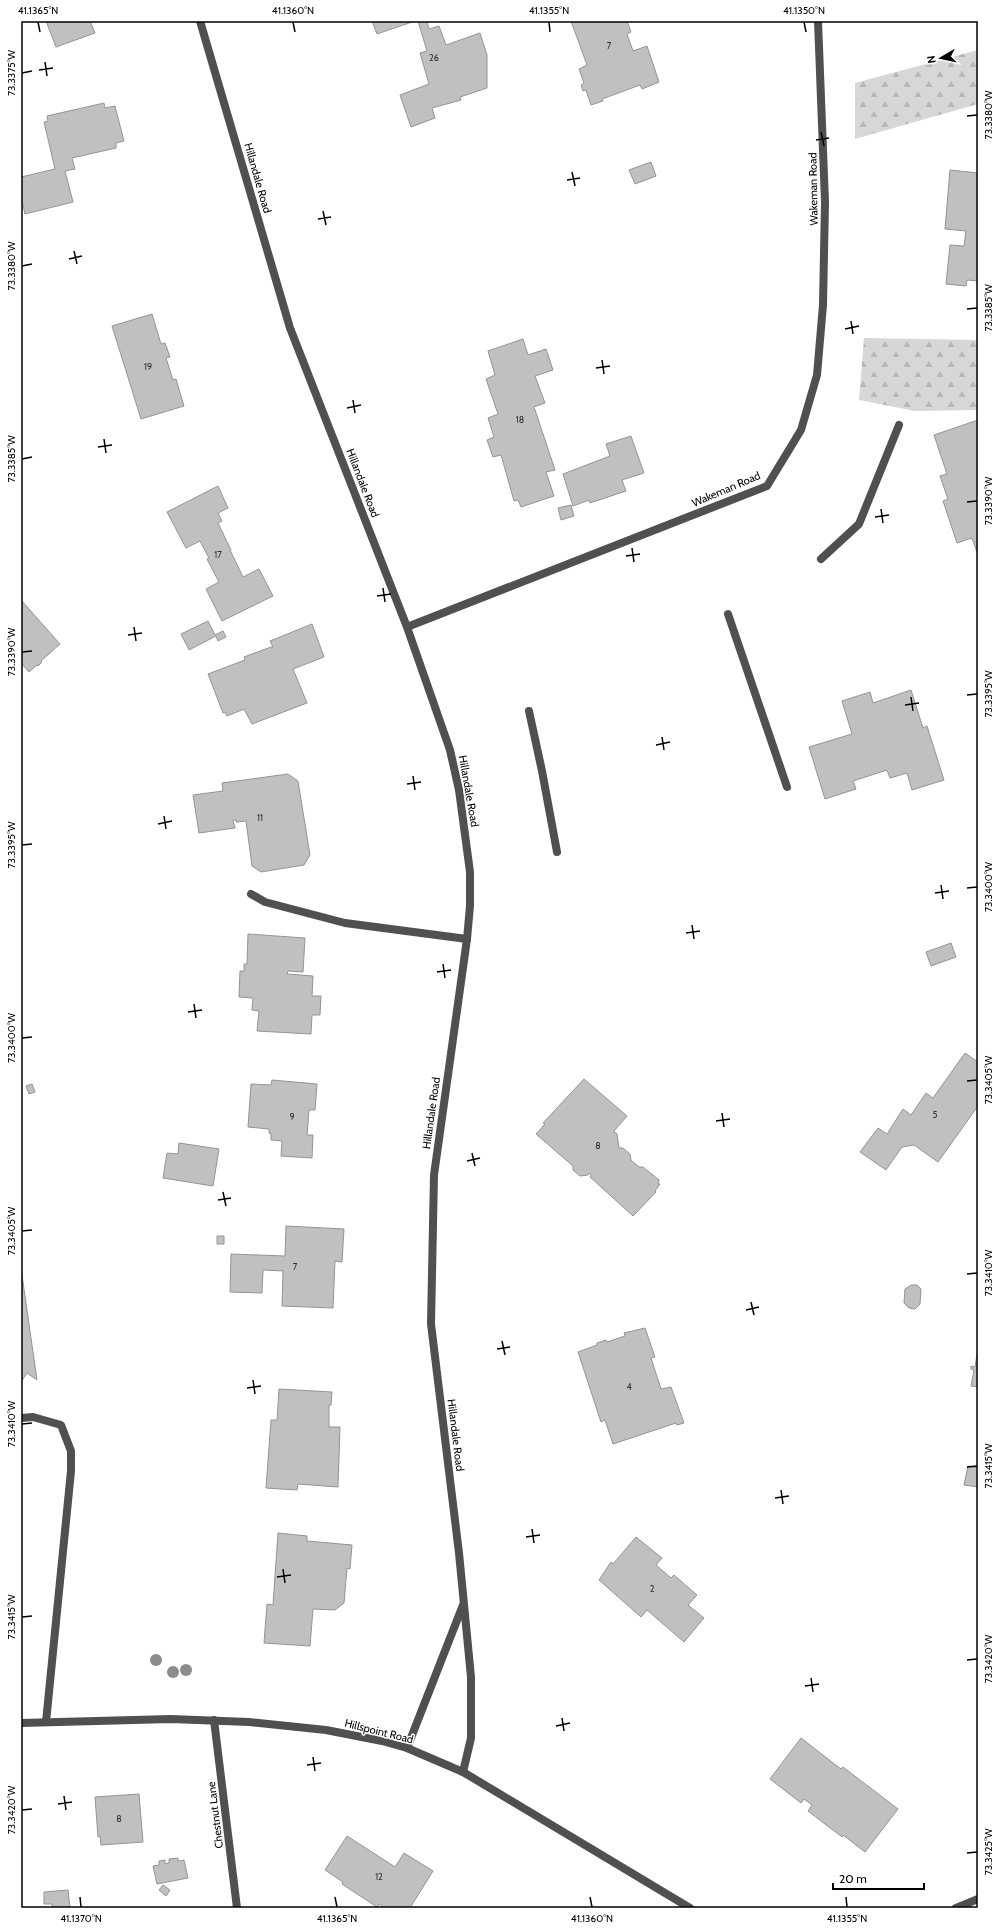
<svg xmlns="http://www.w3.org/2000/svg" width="999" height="1929" font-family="Cabin,sans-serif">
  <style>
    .forest { fill: url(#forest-firs) }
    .building { fill: #c0c0c0; stroke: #949494 }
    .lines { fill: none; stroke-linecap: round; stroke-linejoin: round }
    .service { stroke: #505050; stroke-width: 8 }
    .minor { stroke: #505050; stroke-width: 8 }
    .tertiary { stroke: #505050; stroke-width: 8 }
    .tree { fill: #8c8c8c }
    .ticks { fill: none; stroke: #000; stroke-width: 1.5 }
    .labels { text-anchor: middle; stroke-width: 3; stroke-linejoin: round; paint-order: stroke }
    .number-label { font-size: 9px; fill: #303030 }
    .street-label { font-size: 11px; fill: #000; stroke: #fff }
    .neatline { fill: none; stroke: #000; stroke-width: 1.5 }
    .ticks-label { font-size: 10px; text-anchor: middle; fill: #000 }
  </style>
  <defs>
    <pattern id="forest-firs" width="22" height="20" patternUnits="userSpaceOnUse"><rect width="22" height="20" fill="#d7d7d7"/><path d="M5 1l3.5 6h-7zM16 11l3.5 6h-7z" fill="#b7b7b7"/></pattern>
  </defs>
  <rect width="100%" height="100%" fill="#fff"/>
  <path class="forest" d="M 978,50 L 978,104 L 855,139 L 855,83 Z
    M 864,338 L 978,340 L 978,410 L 915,411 L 859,400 Z"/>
  <path class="building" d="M 46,21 L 90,21 L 95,33 L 56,47 Z
    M 372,21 L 415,21 L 377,34 Z
    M 418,21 L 427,21 L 429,29 L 439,26 L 446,45 L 480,33 L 487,55 L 487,88 L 460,97 L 461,100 L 432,108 L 435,118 L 411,127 L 400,95 L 429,84 L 420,53 L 427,51 Z
    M 571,21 L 627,21 L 631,32 L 627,34 L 633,51 L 647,46 L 659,82 L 642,89 L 640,85 L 602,99 L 603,101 L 591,105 L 586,90 L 583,91 L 581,85 L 584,83 L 579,69 L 587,65 Z
    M 104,103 L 105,108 L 115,106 L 124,141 L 116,143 L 116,148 L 72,158 L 75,169 L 65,171 L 73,202 L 25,214 L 21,197 L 21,177 L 55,169 L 44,122 L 48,121 L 47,116 Z
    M 651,162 L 656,176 L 635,184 L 629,170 Z
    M 950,170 L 978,173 L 978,281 L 967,280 L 966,286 L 946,284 L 950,245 L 964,246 L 966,231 L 945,229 Z
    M 152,314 L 161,344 L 165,343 L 170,357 L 166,358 L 173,380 L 176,379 L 184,406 L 141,419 L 112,326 Z
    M 523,339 L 528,355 L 546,349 L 553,370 L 535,376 L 545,403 L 534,407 L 555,470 L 546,472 L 554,496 L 521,507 L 518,500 L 514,501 L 501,455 L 493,457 L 487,440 L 494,437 L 488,418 L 498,414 L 486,379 L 495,375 L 488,351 Z
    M 978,420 L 978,555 L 972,538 L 957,543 L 943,501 L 948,499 L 940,476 L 947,474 L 934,435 Z
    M 631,436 L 644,473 L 622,480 L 626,491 L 590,503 L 589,500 L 573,506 L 563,474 L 610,456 L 606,444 Z
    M 218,486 L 228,508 L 218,513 L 222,521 L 218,523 L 231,550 L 230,550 L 243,577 L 259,569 L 273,596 L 222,621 L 206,589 L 219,582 L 207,559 L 209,558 L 200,541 L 186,548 L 167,512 Z
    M 571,505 L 574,516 L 561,520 L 558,508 Z
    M 21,600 L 60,644 L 41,661 L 42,662 L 38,666 L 37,665 L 29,672 L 21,663 Z
    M 208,621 L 215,635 L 223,631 L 226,637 L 218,641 L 216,636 L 189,650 L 181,634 Z
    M 312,624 L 324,657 L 293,669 L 307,703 L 252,724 L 244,709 L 227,716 L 225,712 L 223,713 L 208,674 L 245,660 L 244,657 L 271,647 L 273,647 L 270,641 Z
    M 911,690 L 923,728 L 927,726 L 944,780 L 912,790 L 907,773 L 890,778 L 887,770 L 853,781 L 856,789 L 825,799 L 809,747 L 852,734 L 842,701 L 870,692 L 873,703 Z
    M 288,774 L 298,781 L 310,855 L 304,865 L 261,872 L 252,866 L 246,821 L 236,822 L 236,820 L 233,820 L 235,828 L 199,833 L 193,795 L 223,791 L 222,783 Z
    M 248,934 L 305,938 L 303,972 L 288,971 L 287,974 L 313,976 L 312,996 L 321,996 L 320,1015 L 312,1015 L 311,1034 L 257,1031 L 259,1011 L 252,1010 L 253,998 L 239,997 L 240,971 L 244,971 L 244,964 L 247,964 Z
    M 951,943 L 956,957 L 931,966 L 926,952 Z
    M 965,1053 L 978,1062 L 978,1106 L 938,1162 L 914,1145 L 902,1147 L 886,1170 L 860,1152 L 878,1128 L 887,1134 L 903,1109 L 911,1115 L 926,1093 L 933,1098 Z
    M 584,1079 L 627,1116 L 614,1131 L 617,1134 L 619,1148 L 623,1148 L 630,1154 L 631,1160 L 639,1167 L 643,1167 L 659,1180 L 658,1184 L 660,1184 L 655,1191 L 656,1192 L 633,1216 L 590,1177 L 591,1175 L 590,1173 L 588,1175 L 580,1176 L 573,1170 L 573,1166 L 536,1134 L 545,1124 L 543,1123 Z
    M 272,1080 L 317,1084 L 315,1110 L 309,1110 L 307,1135 L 313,1135 L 312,1158 L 281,1156 L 282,1141 L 271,1140 L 271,1134 L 269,1133 L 269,1129 L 248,1127 L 251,1084 L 271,1085 Z
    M 32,1084 L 35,1092 L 29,1094 L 26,1086 Z
    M 179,1143 L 219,1149 L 213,1186 L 163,1178 L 167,1153 L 178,1154 Z
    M 286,1226 L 344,1229 L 342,1262 L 335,1261 L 333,1308 L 282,1306 L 283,1271 L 263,1270 L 262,1293 L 230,1292 L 231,1254 L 285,1256 Z
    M 217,1236 L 224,1236 L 224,1244 L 217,1244 Z
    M 21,1268 L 37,1380 L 27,1373 L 21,1382 Z
    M 911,1285 L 917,1285 L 921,1289 L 920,1304 L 915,1309 L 909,1308 L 904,1303 L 905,1289 Z
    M 645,1328 L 655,1357 L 651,1358 L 661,1389 L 671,1387 L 684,1423 L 677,1425 L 676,1423 L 613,1444 L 605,1420 L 601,1422 L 578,1352 L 597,1345 L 597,1343 L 606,1340 L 607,1342 L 625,1336 L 624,1333 Z
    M 977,1354 L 978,1354 L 978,1387 L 971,1386 L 974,1370 L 971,1369 L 971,1366 L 975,1367 Z
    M 279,1389 L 332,1392 L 331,1405 L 329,1405 L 329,1427 L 340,1427 L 338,1487 L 298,1484 L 297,1490 L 266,1488 L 271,1420 L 277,1420 Z
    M 968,1466 L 978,1468 L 978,1487 L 964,1485 Z
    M 278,1533 L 307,1536 L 307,1541 L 352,1545 L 350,1569 L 347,1568 L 344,1603 L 335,1610 L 313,1609 L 310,1646 L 264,1643 L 267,1604 L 273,1605 Z
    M 636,1537 L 662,1558 L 656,1565 L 671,1578 L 674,1575 L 697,1595 L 688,1605 L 704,1618 L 684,1642 L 647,1610 L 641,1617 L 599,1580 L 611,1562 L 613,1564 Z
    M 801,1738 L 841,1769 L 843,1767 L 898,1809 L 865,1852 L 843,1835 L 842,1837 L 808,1811 L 812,1805 L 804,1799 L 801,1803 L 770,1779 Z
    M 139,1794 L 143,1842 L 101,1845 L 100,1836 L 98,1837 L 95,1797 Z
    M 347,1836 L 395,1867 L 404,1853 L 433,1871 L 410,1908 L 385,1908 L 379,1904 L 377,1907 L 342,1884 L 343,1882 L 325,1870 Z
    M 178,1858 L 178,1861 L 184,1860 L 188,1878 L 157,1884 L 153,1866 L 159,1865 L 159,1861 L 165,1860 L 165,1864 L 169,1863 L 169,1859 Z
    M 163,1885 L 170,1890 L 166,1896 L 159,1890 Z
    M 68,1890 L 70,1908 L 52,1908 L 52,1904 L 44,1904 L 44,1892 Z"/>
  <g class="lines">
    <path class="service" d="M 821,559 L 859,524 L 899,425
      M 728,614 L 787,787
      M 529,711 L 542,771 L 557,852
      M 251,894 L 265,902 L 345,923 L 467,939
      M 21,1418 L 33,1417 L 61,1425 L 71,1451 L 71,1471 L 46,1722"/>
    <path class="minor" d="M 200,21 L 290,328 L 407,627 L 450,750 L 459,790 L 470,872 L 470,906 L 467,939 L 434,1175 L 431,1324 L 459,1553 L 471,1677 L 471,1738 L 463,1772
      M 407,627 L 767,486 L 801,430 L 817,375 L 823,305 L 825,202 L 818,21
      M 214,1720 L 237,1908
      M 407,1748 L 463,1605
      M 956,1908 L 978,1899"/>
    <path class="tertiary" d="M 21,1723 L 171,1719 L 249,1722 L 326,1730 L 382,1741 L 407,1748 L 463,1772 L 690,1908"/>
  </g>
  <g class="tree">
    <circle cx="156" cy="1660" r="6"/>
    <circle cx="186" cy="1670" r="6"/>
    <circle cx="173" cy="1672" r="6"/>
  </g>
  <path class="ticks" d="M 38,22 L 40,32M 293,22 L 295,32M 549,22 L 550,32M 804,22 L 806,32M 45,62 L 47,76M 39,70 L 53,68M 22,73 L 32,71M 967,116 L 977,115M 821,132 L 824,146M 816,140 L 829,138M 572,172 L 575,186M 567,180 L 580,178M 323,211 L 326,225M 318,219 L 331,217M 74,251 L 77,264M 69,259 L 82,256M 22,266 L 32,264M 967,309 L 977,308M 851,321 L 853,334M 845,329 L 859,326M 602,360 L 604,374M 596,368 L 610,366M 353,400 L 355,413M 347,408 L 361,405M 104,439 L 106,453M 98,447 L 112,445M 22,459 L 32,457M 967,502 L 977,501M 881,509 L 883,523M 875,517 L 889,515M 632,548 L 634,562M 626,556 L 640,554M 383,588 L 385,602M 377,596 L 391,594M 134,627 L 136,641M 128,635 L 142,633M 22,652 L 32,651M 967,695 L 977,694M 911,697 L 913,711M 905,705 L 919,703M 662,737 L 664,750M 656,745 L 670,742M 413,776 L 415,790M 407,784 L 421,782M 164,816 L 166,829M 158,824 L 172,821M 22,845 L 32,844M 941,885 L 943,899M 967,888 L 977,887M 935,893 L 949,891M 692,925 L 694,939M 686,933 L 700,931M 443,964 L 445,978M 437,972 L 451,970M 194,1004 L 196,1018M 188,1012 L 202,1010M 22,1038 L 32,1037M 967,1081 L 977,1080M 722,1113 L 724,1127M 716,1121 L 730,1119M 472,1153 L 475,1166M 467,1161 L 480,1158M 223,1192 L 226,1206M 218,1200 L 231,1198M 22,1231 L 32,1230M 967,1274 L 977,1273M 751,1302 L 754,1315M 746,1310 L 759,1307M 502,1341 L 505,1355M 497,1349 L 510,1347M 253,1380 L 255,1394M 247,1388 L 261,1386M 22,1424 L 32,1423M 967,1467 L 977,1466M 781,1490 L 783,1504M 775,1498 L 789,1496M 532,1529 L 534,1543M 526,1537 L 540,1535M 283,1569 L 285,1583M 277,1577 L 291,1575M 22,1617 L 32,1616M 967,1660 L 977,1659M 811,1678 L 813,1692M 805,1686 L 819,1684M 562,1718 L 564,1731M 556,1726 L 570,1723M 313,1757 L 315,1771M 307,1765 L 321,1763M 64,1796 L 66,1810M 58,1804 L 72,1802M 22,1810 L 32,1809M 967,1853 L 977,1852M 80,1897 L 81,1907M 335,1897 L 337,1907M 590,1897 L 592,1907M 846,1897 L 847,1907"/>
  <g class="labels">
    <g class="number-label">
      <text x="609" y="49">7</text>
      <text x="434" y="61">26</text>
      <text x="148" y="370">19</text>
      <text x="520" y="423">18</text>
      <text x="218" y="558">17</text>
      <text x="260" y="821">11</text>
      <text x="935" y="1118">5</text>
      <text x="292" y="1120">9</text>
      <text x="598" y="1149">8</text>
      <text x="295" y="1270">7</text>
      <text x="629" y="1390">4</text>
      <text x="652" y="1592">2</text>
      <text x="119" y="1822">8</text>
      <text x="379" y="1880">12</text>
    </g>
    <g class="street-label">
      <text transform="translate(258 178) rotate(74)" y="4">Hillandale Road</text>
      <text transform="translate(813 189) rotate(-91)" y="4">Wakeman Road</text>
      <text transform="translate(363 483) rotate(69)" y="4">Hillandale Road</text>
      <text transform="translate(726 489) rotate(-23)" y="4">Wakeman Road</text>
      <text transform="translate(469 791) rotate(80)" y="4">Hillandale Road</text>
      <text transform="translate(431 1113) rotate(-82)" y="4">Hillandale Road</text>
      <text transform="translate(456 1435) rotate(83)" y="4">Hillandale Road</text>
      <text transform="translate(379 1731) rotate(14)" y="4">Hillspoint Road</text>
      <text transform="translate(215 1815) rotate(-97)" y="4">Chestnut Lane</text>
    </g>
  </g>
  <rect width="999" height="1929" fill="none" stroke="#ffffff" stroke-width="44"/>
  <g transform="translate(941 58) rotate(261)" stroke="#ffffff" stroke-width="3" paint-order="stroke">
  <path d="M0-3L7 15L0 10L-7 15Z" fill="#000000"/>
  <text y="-6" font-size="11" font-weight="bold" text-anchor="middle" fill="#000000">N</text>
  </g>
  <path d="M833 1883v6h91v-6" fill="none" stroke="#000000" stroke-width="2"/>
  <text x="839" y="1883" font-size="12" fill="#000000" stroke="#ffffff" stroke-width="3" paint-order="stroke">20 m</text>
  <rect x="22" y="22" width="955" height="1885" class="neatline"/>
  <g class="ticks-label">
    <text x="38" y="14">41.1365°N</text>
    <text x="293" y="14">41.1360°N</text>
    <text x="549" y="14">41.1355°N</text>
    <text x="804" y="14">41.1350°N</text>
    <text transform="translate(11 73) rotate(-90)" y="4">73.3375°W</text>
    <text transform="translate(988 115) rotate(-90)" y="4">73.3380°W</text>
    <text transform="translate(11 266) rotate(-90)" y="4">73.3380°W</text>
    <text transform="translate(988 308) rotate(-90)" y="4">73.3385°W</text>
    <text transform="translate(11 459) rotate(-90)" y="4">73.3385°W</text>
    <text transform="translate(988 501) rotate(-90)" y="4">73.3390°W</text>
    <text transform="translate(11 652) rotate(-90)" y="4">73.3390°W</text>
    <text transform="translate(988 694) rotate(-90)" y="4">73.3395°W</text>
    <text transform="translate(11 845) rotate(-90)" y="4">73.3395°W</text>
    <text transform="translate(988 887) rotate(-90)" y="4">73.3400°W</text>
    <text transform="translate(11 1038) rotate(-90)" y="4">73.3400°W</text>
    <text transform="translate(988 1080) rotate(-90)" y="4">73.3405°W</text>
    <text transform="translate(11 1231) rotate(-90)" y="4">73.3405°W</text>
    <text transform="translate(988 1273) rotate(-90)" y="4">73.3410°W</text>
    <text transform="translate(11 1424) rotate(-90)" y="4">73.3410°W</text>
    <text transform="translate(988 1466) rotate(-90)" y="4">73.3415°W</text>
    <text transform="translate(11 1617) rotate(-90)" y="4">73.3415°W</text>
    <text transform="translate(988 1659) rotate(-90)" y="4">73.3420°W</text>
    <text transform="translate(11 1810) rotate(-90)" y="4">73.3420°W</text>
    <text transform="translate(988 1852) rotate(-90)" y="4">73.3425°W</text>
    <text x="81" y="1922">41.1370°N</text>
    <text x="337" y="1922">41.1365°N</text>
    <text x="592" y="1922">41.1360°N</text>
    <text x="847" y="1922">41.1355°N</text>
  </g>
</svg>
